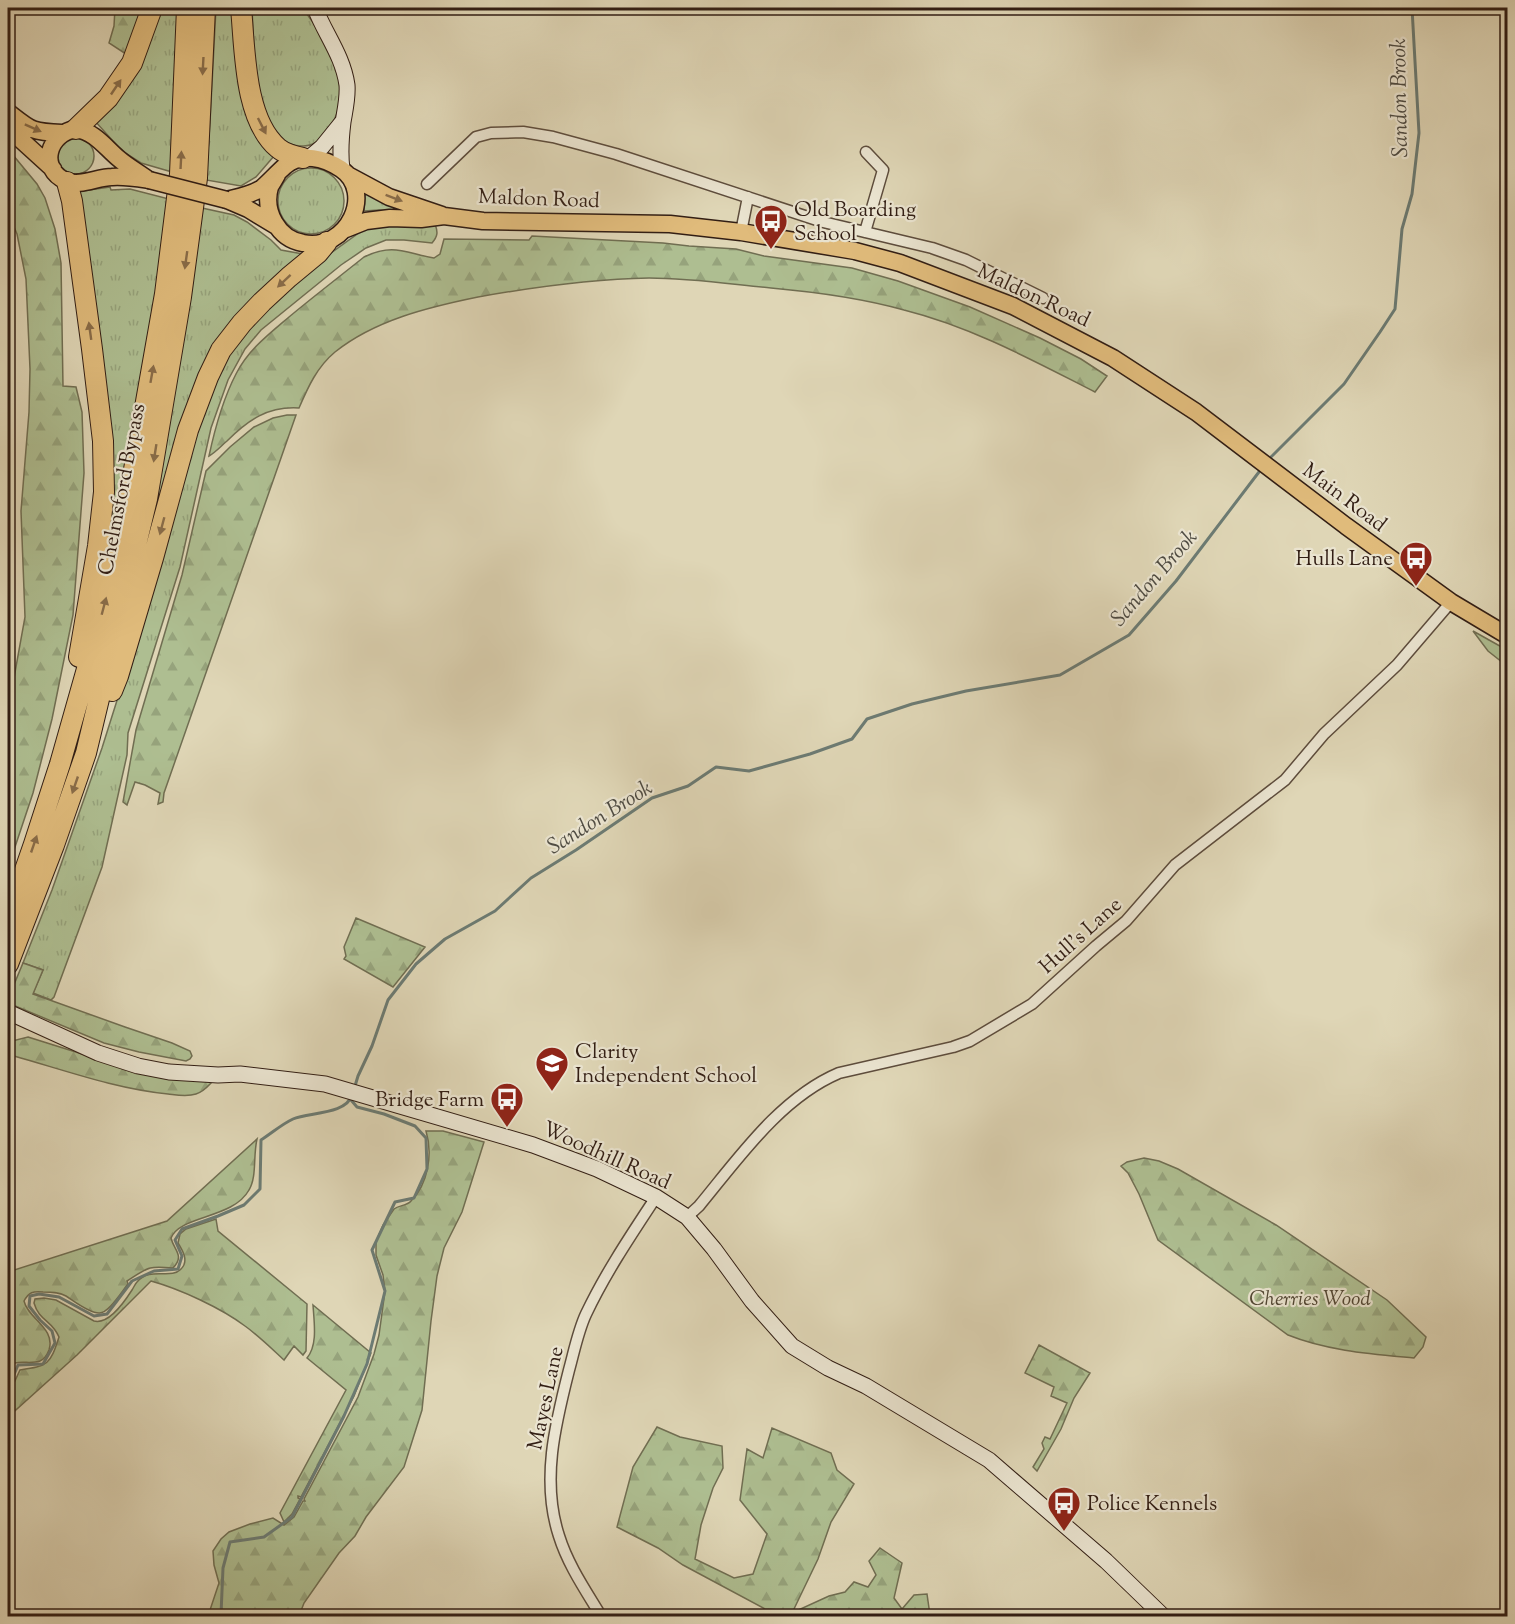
<svg xmlns="http://www.w3.org/2000/svg" width="1515" height="1624" font-family="'Sorts Mill Goudy',serif">
  <style>
    .grass { fill: url(#grass-tufts); stroke: #706e52; stroke-width: 1.5 }
    .forest { fill: url(#forest-firs); stroke: #706e52; stroke-width: 1.5 }
    .lines { fill: none; stroke-linecap: round; stroke-linejoin: round }
    .stream { stroke: #6c7b73; stroke-width: 3 }
    .street-casing { stroke: #5d4c3c; stroke-width: 13 }
    .secondary-casing { stroke: #321e14; stroke-width: 17 }
    .primary-casing { stroke: #321e14; stroke-width: 19 }
    .highway-casing { stroke: #321e14; stroke-width: 22 }
    .street { stroke: #eae4d0; stroke-width: 10 }
    .secondary { stroke: #eae4d0; stroke-width: 15 }
    .primary { stroke: #e0bb7b; stroke-width: 16 }
    .highway { stroke: #e0bb7b; stroke-width: 20 }
    .primary-bridge-casing { stroke: #321e14; stroke-width: 19; stroke-linecap: butt }
    .primary-bridge { stroke: #e0bb7b; stroke-width: 16 }
    .oneway { fill: #896c48 }
    .labels { text-anchor: middle; stroke-width: 4.5; stroke-linejoin: round; paint-order: stroke }
    .street-label { font-size: 21px; fill: #321e14; stroke: #eae4d0 }
    .poi-label { font-size: 21px; fill: #321e14; stroke: #eae4d0; text-anchor: start }
    .park-label { font-size: 21px; font-style: italic; fill: #514633; stroke: #eae4d0 }
    .water-label { font-size: 22px; font-style: italic; fill: #4f4c43; stroke: #eae4d0 }
  </style>
  <defs>
    <pattern id="grass-tufts" width="24" height="20" patternUnits="userSpaceOnUse" patternTransform="scale(1.5)"><rect width="24" height="20" fill="#aebe91"/><path d="M3 7l-1-3M5 7V3M7 7l1-3M15 17l-1-3M17 17v-4M19 17l1-3" fill="none" stroke="#96a37c"/></pattern>
    <pattern id="forest-firs" width="22" height="20" patternUnits="userSpaceOnUse" patternTransform="scale(1.5)"><rect width="22" height="20" fill="#aebe91"/><path d="M5 1l3.5 6h-7zM16 11l3.5 6h-7z" fill="#96a37c"/></pattern>
  </defs>
  <rect width="100%" height="100%" fill="#dfd6b6"/>
  <filter id="stains"><feTurbulence type="fractalNoise" baseFrequency=".00333" numOctaves="4"/><feColorMatrix values="0 0 0 0 .2 0 0 0 0 .09 0 0 0 0 .02 0 0 0 .5 -.17"/></filter>
  <radialGradient id="worn" r=".72"><stop offset=".6" stop-color="#630" stop-opacity="0"/><stop offset="1" stop-color="#630" stop-opacity=".3"/></radialGradient>
  <path class="grass" d="M 158,8 L 183,8 L 172,172 L 141,163 L 122,151 L 94,120 Z
    M 216,8 L 236,8 L 274,156 L 256,177 L 241,186 L 206,180 L 210,122 Z
    M 252,8 L 303,8 C 313,24 328,40 335,58 C 337,64 337,70 339,76 C 340,80 341,85 342,90 C 342,106 331,133 317,142 C 309,147 298,147 290,144 C 284,142 279,138 276,133 C 253,101 254,45 252,8 Z
    M58 156a18 18 0 1 1 36 0a18 18 0 1 1-36 0Z
    M278 201a33 33 0 1 1 66 0a33 33 0 1 1-66 0Z
    M 110,187 L 111,190 L 130,189 L 169,199 L 149,346 L 108,557 L 102,555 L 75,192 Z
    M 365,193 L 419,214 L 379,210 L 364,211 Z
    M 202,208 L 234,215 L 247,222 L 271,240 L 281,250 L 303,254 L 245,308 L 142,573 L 136,571 Z
    M 435,224 C 438,232 438,236 432,243 L 404,240 L 386,240 L 366,248 L 341,265 L 261,330 L 245,349 L 228,380 L 211,428 L 180,567 L 128,733 L 127,755 L 102,867 L 54,997 L 51,1000 L 33,993 L 43,970 L 23,963 L 52,890 L 102,748 L 143,618 L 195,431 L 226,359 L 244,331 L 296,278 L 363,230 L 378,225 Z"/>
  <path class="forest" d="M 115,8 L 146,8 L 129,56 L 109,43 L 114,26 Z
    M 8,149 L 37,184 L 45,198 L 55,229 L 61,263 L 63,386 L 76,387 L 82,412 L 84,473 L 73,615 L 52,719 L 33,793 L 8,868 L 8,711 L 25,617 L 21,511 L 29,412 L 30,369 L 26,279 L 17,234 L 8,213 Z
    M 532,236 L 663,243 L 689,246 L 736,249 L 764,256 L 852,268 L 898,281 L 970,307 L 1040,338 L 1081,359 L 1107,376 L 1095,392 C 1034,361 972,327 904,310 C 861,298 816,292 771,288 C 730,284 689,278 649,278 C 592,279 534,287 478,297 C 429,307 375,320 335,352 C 317,367 308,387 299,408 C 268,406 248,420 227,441 C 221,446 216,452 209,456 C 215,428 223,399 236,374 C 248,350 269,334 289,317 C 313,297 339,277 364,257 C 394,243 405,253 434,258 L 440,254 L 444,239 L 529,240 Z
    M 287,415 L 296,415 L 164,793 L 163,802 L 158,804 L 160,793 L 145,785 L 135,782 L 127,805 L 123,802 L 136,730 L 182,575 L 206,471 L 230,447 L 254,427 L 273,418 Z
    M 1473,631 L 1507,650 L 1507,666 L 1488,651 Z
    M 356,918 L 425,947 L 393,987 L 344,959 L 346,956 L 344,947 Z
    M 23,963 L 43,970 L 33,994 L 125,1027 L 172,1043 L 190,1051 L 192,1056 L 190,1059 L 186,1061 L 139,1052 L 104,1043 L 8,1003 L 8,999 Z
    M 28,1037 L 114,1064 L 214,1080 C 209,1085 204,1092 196,1094 C 187,1097 177,1095 168,1094 C 116,1089 64,1070 14,1056 L 8,1067 L 8,1042 Z
    M 426,1131 L 443,1131 L 484,1142 L 462,1212 L 444,1248 L 437,1276 L 431,1321 L 422,1410 L 404,1467 L 366,1517 L 355,1536 L 339,1553 L 304,1603 L 299,1616 L 208,1616 L 219,1583 L 214,1565 L 213,1551 L 221,1539 L 229,1532 L 250,1524 L 273,1518 L 284,1525 L 294,1517 L 303,1501 L 305,1501 L 304,1499 L 358,1397 L 374,1354 L 379,1335 L 385,1291 L 383,1275 L 376,1255 L 376,1242 L 383,1225 L 394,1209 C 399,1205 407,1206 411,1201 C 428,1184 433,1154 426,1131 Z
    M 257,1139 C 253,1156 257,1177 249,1190 C 233,1219 180,1215 171,1238 C 174,1251 185,1255 173,1268 C 147,1266 149,1267 127,1281 L 128,1284 C 122,1291 108,1314 99,1313 C 89,1313 74,1301 66,1296 C 59,1292 51,1292 43,1292 C 33,1291 29,1292 24,1301 C 28,1319 56,1328 49,1350 C 47,1355 45,1359 40,1361 C 32,1364 23,1361 15,1363 L 11,1367 L 8,1381 L 8,1272 L 167,1221 Z
    M 1144,1158 L 1159,1161 L 1178,1169 L 1276,1225 L 1387,1300 L 1426,1337 L 1423,1347 L 1414,1358 C 1372,1354 1328,1351 1288,1335 L 1158,1240 L 1139,1194 L 1128,1173 L 1121,1166 L 1127,1162 Z
    M 216,1219 L 218,1231 L 307,1304 L 306,1351 L 303,1355 L 294,1346 L 284,1360 C 272,1349 259,1336 245,1326 C 221,1308 180,1289 151,1281 L 77,1355 L 8,1417 L 8,1396 L 20,1370 C 48,1366 50,1365 59,1337 C 52,1320 39,1321 34,1303 L 35,1299 L 44,1298 L 56,1300 L 94,1321 C 109,1325 125,1301 132,1290 C 134,1287 135,1284 137,1282 C 150,1266 171,1280 181,1269 C 189,1261 183,1251 178,1243 L 180,1234 L 186,1229 Z
    M 313,1305 L 371,1353 L 354,1396 L 301,1497 L 298,1496 L 298,1498 L 300,1499 L 292,1514 L 284,1522 L 280,1513 L 346,1390 L 307,1358 C 318,1345 314,1322 313,1305 Z
    M 1039,1345 L 1090,1373 L 1074,1398 L 1061,1429 L 1037,1471 L 1033,1467 L 1044,1449 L 1042,1443 L 1045,1437 L 1050,1439 L 1067,1403 L 1051,1396 L 1054,1387 L 1025,1373 Z
    M 657,1427 L 680,1437 L 722,1446 L 723,1468 L 713,1488 L 701,1525 L 695,1559 L 734,1578 L 753,1574 L 767,1534 L 740,1500 L 747,1449 L 763,1458 L 772,1428 L 831,1453 L 837,1470 L 854,1484 L 831,1522 L 818,1559 L 793,1611 L 765,1609 L 683,1565 L 658,1548 L 617,1527 L 633,1467 Z
    M 880,1548 L 902,1563 L 894,1598 L 902,1609 L 914,1595 L 927,1594 L 930,1615 L 951,1614 L 955,1616 L 794,1616 L 796,1611 L 829,1596 L 845,1592 L 854,1582 L 868,1587 L 876,1575 L 869,1561 Z"/>
  <g class="lines">
    <path class="stream" d="M 1268,460 L 1344,384 L 1380,332 L 1395,309 L 1402,229 L 1412,194 L 1419,133 L 1412,8
      M 355,1086 L 358,1076 L 372,1046 L 388,1000 L 416,964 L 445,939 L 495,911 L 531,878 L 576,850 L 652,798 L 688,786 L 716,767 L 749,771 L 810,754 L 852,739 L 867,719 L 912,704 L 966,691 L 1060,675 L 1129,635 L 1176,581 L 1262,468
      M 8,1389 L 18,1365 L 43,1364 L 55,1343 L 52,1331 L 40,1320 L 29,1306 L 30,1296 L 39,1294 L 59,1297 L 94,1316 L 107,1314 L 132,1281 L 154,1271 L 178,1269 L 182,1256 L 175,1240 L 182,1229 L 218,1216 L 244,1205 L 260,1189 L 261,1140 C 272,1133 282,1124 293,1119 C 308,1112 346,1115 352,1095
      M 218,1616 L 221,1614 L 223,1568 L 230,1542 L 264,1537 L 292,1517 L 344,1416 L 367,1364 L 385,1291 L 372,1250 L 395,1202 L 414,1198 L 427,1169 L 426,1138 L 415,1126 L 384,1114 L 357,1107 L 351,1100"/>
    <defs>
      <path id="street" d="M 427,184 L 476,137 L 491,133 L 523,132 L 553,137 L 616,154 L 823,222 L 932,248 L 966,260 L 1043,298
        M 741,232 L 748,197
        M 865,232 L 883,170 L 866,152
        M 687,1217 L 699,1206 C 738,1159 780,1098 839,1073 L 953,1047 L 970,1041 L 1032,1004 L 1096,946 L 1126,921 L 1175,865 L 1285,780 L 1324,734 L 1397,665 L 1451,602
        M 601,1616 C 586,1591 568,1565 559,1536 C 541,1481 555,1425 569,1370 C 574,1352 578,1331 586,1314 C 606,1272 631,1235 656,1197"/>
      <path id="secondary" d="M 315,8 C 325,34 343,56 347,85 C 348,98 345,110 343,122 C 341,138 340,154 342,169
        M 309,158 L 322,147 L 343,121
        M 8,1012 L 98,1053 L 138,1066 L 169,1072 L 218,1075 L 240,1074 L 325,1084 L 533,1145 L 597,1169 L 656,1197 L 687,1217 L 714,1249 L 752,1301 L 792,1346 L 828,1368 L 866,1386 L 989,1460 L 1106,1561 L 1163,1616"/>
      <path id="primary" d="M 8,112 C 31,130 31,132 62,133
        M 8,128 L 53,169
        M 76,129 C 95,132 104,146 118,158 C 127,166 138,172 149,180 C 136,178 124,176 112,177 C 97,177 80,187 66,181 C 38,169 48,133 76,129 Z
        M 348,175 L 389,197 L 442,215
        M 227,200 C 239,197 251,195 262,188 C 270,181 277,173 285,166 C 302,152 324,158 341,169 C 375,192 348,252 303,243 C 278,239 263,211 270,187 C 272,183 275,179 277,175
        M 227,200 L 248,209 L 276,226
        M 346,229 L 366,221 L 390,218 L 421,219 L 444,216 L 483,221 L 670,224 L 741,232 L 855,251 L 900,263 L 1013,306 L 1113,358 L 1196,412 L 1346,526 L 1451,602 L 1508,636"/>
      <path id="highway" d="M 241,8 C 245,49 244,119 278,148 C 285,154 294,156 303,158
        M 76,129 L 108,98 L 132,63 L 152,8
        M 67,182 L 72,201 L 92,349 L 103,441 L 104,492 L 98,546 L 79,657
        M 112,691 L 118,676 L 153,558 L 188,430 L 208,377 L 221,350 L 242,323 L 262,302 L 289,277 L 318,253 L 327,242
        M 8,919 L 34,844 L 60,764 L 106,602 L 132,481 L 165,294 L 180,174 L 187,8
        M 8,964 L 54,845 L 86,753 L 147,499 L 181,297 L 197,178 L 205,8"/>
    </defs>
    <use href="#street" class="street-casing"/>
    <use href="#secondary" class="secondary-casing"/>
    <use href="#primary" class="primary-casing"/>
    <use href="#highway" class="highway-casing"/>
    <use href="#street" class="street"/>
    <use href="#secondary" class="secondary"/>
    <use href="#primary" class="primary"/>
    <use href="#highway" class="highway"/>
    <defs>
      <path id="primary-bridge" d="M 149,180 L 227,200"/>
    </defs>
    <use href="#primary-bridge" class="primary-bridge-casing"/>
    <use href="#primary-bridge" class="primary-bridge"/>
  </g>
  <defs><path id="oneway-solid" d="M-6-.8H1V-3.2L6.5 0L1 3.2V.8H-6Z" transform="scale(1.5)"/></defs>
  <g class="oneway">
    <use href="#oneway-solid" transform="translate(203 66) rotate(93)"/>
    <use href="#oneway-solid" transform="translate(116 87) rotate(-56)"/>
    <use href="#oneway-solid" transform="translate(262 126) rotate(63)"/>
    <use href="#oneway-solid" transform="translate(33 128) rotate(24)"/>
    <use href="#oneway-solid" transform="translate(181 160) rotate(-87)"/>
    <use href="#oneway-solid" transform="translate(394 198) rotate(21)"/>
    <use href="#oneway-solid" transform="translate(186 260) rotate(98)"/>
    <use href="#oneway-solid" transform="translate(284 281) rotate(137)"/>
    <use href="#oneway-solid" transform="translate(90 331) rotate(-98)"/>
    <use href="#oneway-solid" transform="translate(152 374) rotate(-80)"/>
    <use href="#oneway-solid" transform="translate(155 453) rotate(99)"/>
    <use href="#oneway-solid" transform="translate(162 526) rotate(105)"/>
    <use href="#oneway-solid" transform="translate(104 606) rotate(-75)"/>
    <use href="#oneway-solid" transform="translate(75 785) rotate(109)"/>
    <use href="#oneway-solid" transform="translate(34 844) rotate(-71)"/>
  </g>
  <defs>
    <symbol id="bus-pin" viewBox="-11 -11 22 30"><path d="M0 17L-7.5 6A9.5 9.5 0 1 1 7.5 6Z" fill="#8f2418" stroke="#eae4d0"/><path d="M-5-6H5V4H4V6H2V4H-2V6H-4V4H-5ZM-3.5-4V0h7V-4ZM-3.5 1.2v1.5H-2V1.2ZM2 1.2v1.5H3.5V1.2Z" fill="#fff"/></symbol>
    <symbol id="school-pin" viewBox="-11 -11 22 30"><path d="M0 17L-7.5 6A9.5 9.5 0 1 1 7.5 6Z" fill="#8f2418" stroke="#eae4d0"/><path d="M0-5L7-2L0 1L-7-2ZM-4 1L0 2.5L4 1V4Q0 6-4 4Z" fill="#fff"/></symbol>
  </defs>
  <g fill-rule="evenodd">
    <use href="#bus-pin" x="752" y="202" width="38" height="52"/>
    <use href="#bus-pin" x="1397" y="539" width="38" height="52"/>
    <use href="#school-pin" x="533" y="1044" width="38" height="52"/>
    <use href="#bus-pin" x="488" y="1080" width="38" height="52"/>
    <use href="#bus-pin" x="1045" y="1484" width="38" height="52"/>
  </g>
  <g class="labels">
    <g class="street-label">
      <text transform="translate(539 198) rotate(2)" y="7">Maldon Road</text>
      <text transform="translate(1034 295) rotate(25)" y="7">Maldon Road</text>
      <text transform="translate(121 489) rotate(-79)" y="7">Chelmsford Bypass</text>
      <text transform="translate(1345 497) rotate(37)" y="7">Main Road</text>
      <text transform="translate(1080 935) rotate(-42)" y="7">Hull's Lane</text>
      <text transform="translate(607 1155) rotate(24)" y="7">Woodhill Road</text>
      <text transform="translate(545 1398) rotate(-78)" y="7">Mayes Lane</text>
    </g>
    <g class="poi-label">
      <text x="794" y="216">Old Boarding<tspan x="794" dy="24">School</tspan></text>
      <text x="1393" y="565" text-anchor="end">Hulls Lane</text>
      <text x="575" y="1058">Clarity<tspan x="575" dy="24">Independent School</tspan></text>
      <text x="484" y="1106" text-anchor="end">Bridge Farm</text>
      <text x="1087" y="1510">Police Kennels</text>
    </g>
    <g class="park-label">
      <text x="1310" y="1305">Cherries Wood</text>
    </g>
    <g class="water-label">
      <text transform="translate(1398 98) rotate(-91)" y="8">Sandon Brook</text>
      <text transform="translate(1153 577) rotate(-49)" y="8">Sandon Brook</text>
      <text transform="translate(599 816) rotate(-32)" y="8">Sandon Brook</text>
    </g>
  </g>
  <rect width="1515" height="1624" fill="none" stroke="#dfd6b6" stroke-width="30"/>
  <rect x="9" y="9" width="1497" height="1606" fill="none" stroke="#321e14" stroke-width="3"/>
  <rect x="15" y="15" width="1485" height="1594" fill="none" stroke="#321e14" stroke-width="1.5"/>
  <rect width="100%" height="100%" filter="url(#stains)"/>
  <rect width="100%" height="100%" fill="url(#worn)"/>
</svg>
